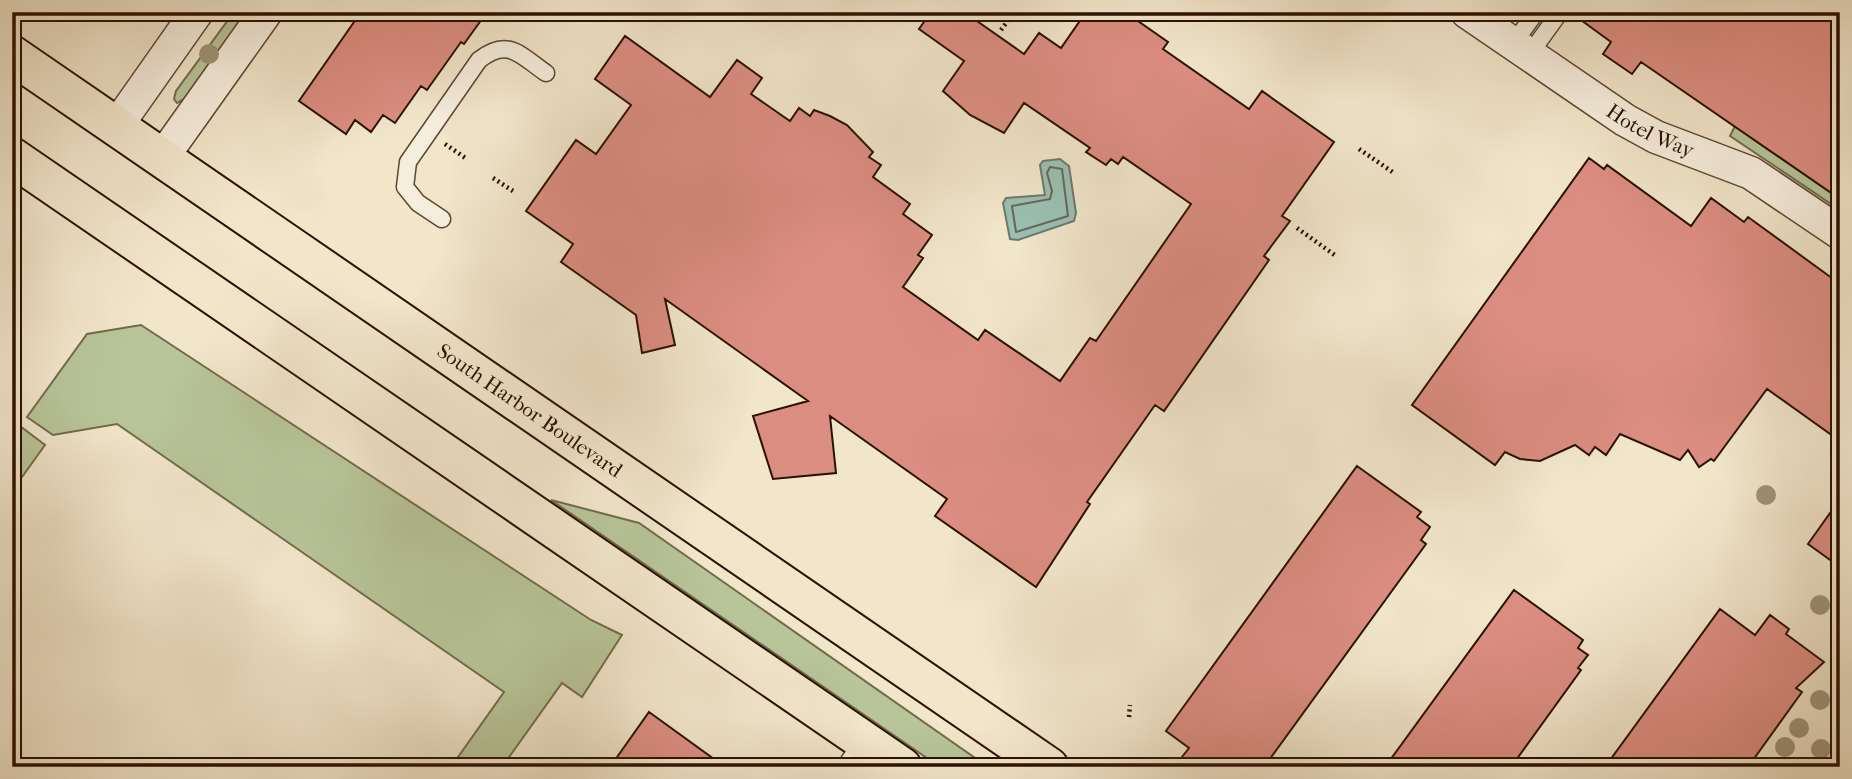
<svg xmlns="http://www.w3.org/2000/svg" width="1852" height="779" font-family="'IM FELL French Canon',serif">
  <style>
    .green { fill: #b7c599; stroke: #716b4c; stroke-width: 2 }
    .water { fill: #9bbfb2; stroke: #6e796b; stroke-width: 2 }
    .lines { fill: none; stroke-linecap: round; stroke-linejoin: round }
    .shore { stroke: #636859; stroke-width: 2 }
    .building { fill: #db8d81; stroke: #2b1100; stroke-width: 2 }
    .lane-casing { stroke: #5c4632; stroke-width: 19 }
    .street-casing { stroke: #5c4632; stroke-width: 35 }
    .primary-casing { stroke: #2b1100; stroke-width: 42 }
    .path { stroke: #2b1100; stroke-width: 4.5; stroke-dasharray: 2 3.5; stroke-linecap: butt }
    .lane { stroke: #f6eedd; stroke-width: 16 }
    .street { stroke: #f6eedd; stroke-width: 32 }
    .primary { stroke: #f1e5ca; stroke-width: 38 }
    .tree { fill: #9f9379 }
    .labels { text-anchor: middle; stroke-width: 6; stroke-linejoin: round; paint-order: stroke }
    .street-label { font-size: 21px; fill: #2b1100; stroke: #f6eedd }
  </style>
  <rect width="100%" height="100%" fill="#f1e5ca"/>
  <filter id="stains"><feTurbulence type="fractalNoise" baseFrequency=".00286" numOctaves="4"/><feColorMatrix values="0 0 0 0 .2 0 0 0 0 .09 0 0 0 0 .02 0 0 0 .5 -.17"/></filter>
  <radialGradient id="worn" r=".72"><stop offset=".6" stop-color="#630" stop-opacity="0"/><stop offset="1" stop-color="#630" stop-opacity=".3"/></radialGradient>
  <path class="green" d="M 234,12 L 247,12 L 186,98 L 177,103 L 174,99 L 176,91 Z
    M 1735,126 L 1840,199 L 1840,210 L 1730,136 Z
    M 141,325 L 591,620 L 622,635 L 582,697 L 562,683 L 502,767 L 451,767 L 504,692 L 117,424 L 53,435 L 27,417 L 87,334 Z
    M 20,426 L 45,445 L 12,491 L 12,438 Z
    M 551,500 L 639,523 L 988,767 L 940,767 Z"/>
  <path class="water" d="M 1060,159 L 1069,166 L 1076,213 L 1074,221 L 1018,240 L 1010,239 L 1003,203 L 1006,198 L 1045,195 L 1040,165 L 1043,161 Z"/>
  <g class="lines">
    <path class="shore" d="M 1050,167 L 1062,169 L 1068,216 L 1016,232 L 1012,206 L 1050,199 L 1052,191 L 1047,173 Z"/>
  </g>
  <path class="building" d="M 361,12 L 487,12 L 464,44 L 461,42 L 427,90 L 421,86 L 395,123 L 383,115 L 371,132 L 355,120 L 346,134 L 299,101 Z
    M 931,12 L 964,12 L 1024,54 L 1039,33 L 1061,48 L 1086,12 L 1125,12 L 1168,42 L 1163,49 L 1249,109 L 1262,91 L 1334,142 L 1282,216 L 1290,221 L 1264,256 L 1269,260 L 1164,411 L 1155,405 L 1087,502 L 1090,504 L 1036,587 L 935,516 L 947,499 L 830,416 L 836,473 L 773,479 L 753,416 L 808,401 L 665,299 L 675,345 L 642,353 L 636,315 L 561,262 L 573,244 L 526,211 L 576,140 L 596,154 L 631,105 L 595,79 L 625,36 L 710,97 L 737,60 L 762,78 L 751,94 L 790,121 L 799,108 L 810,116 L 814,110 L 830,116 L 847,125 L 873,152 L 869,157 L 881,165 L 873,177 L 910,204 L 903,214 L 932,235 L 918,255 L 923,258 L 903,287 L 978,340 L 985,330 L 1060,381 L 1090,338 L 1096,341 L 1191,204 L 1123,157 L 1118,164 L 1111,159 L 1106,165 L 1086,152 L 1090,148 L 1024,103 L 1004,133 L 970,115 L 943,91 L 964,61 L 919,29 Z
    M 1570,12 L 1840,12 L 1840,199 L 1641,62 L 1632,74 L 1603,54 L 1611,42 Z
    M 1589,158 L 1604,169 L 1607,165 L 1691,226 L 1711,198 L 1744,222 L 1748,217 L 1840,284 L 1840,441 L 1767,389 L 1714,461 L 1711,459 L 1699,467 L 1688,450 L 1680,460 L 1620,434 L 1606,455 L 1595,447 L 1589,455 L 1575,445 L 1540,461 L 1520,459 L 1505,452 L 1495,465 L 1412,405 Z
    M 1357,466 L 1421,512 L 1417,517 L 1430,527 L 1421,540 L 1426,544 L 1264,767 L 1196,767 L 1182,757 L 1189,748 L 1166,731 Z
    M 1840,499 L 1840,567 L 1808,544 Z
    M 1514,590 L 1583,640 L 1578,648 L 1588,655 L 1578,668 L 1581,670 L 1511,767 L 1385,767 Z
    M 1720,609 L 1755,635 L 1770,615 L 1789,629 L 1786,634 L 1824,662 L 1796,688 L 1802,692 L 1748,767 L 1605,767 Z
    M 649,712 L 725,767 L 610,767 Z"/>
  <g class="lines">
    <defs>
      <path id="lane" d="M 1495,31 L 1508,12
        M 1513,44 L 1536,12
        M 1529,55 L 1560,12
        M 442,219 L 418,203 L 405,187 L 408,162 L 479,60 C 508,37 520,55 546,73
        M 845,767 L 863,740"/>
      <g id="street">
        <path id="s1" d="M 1467,12 L 1625,120 L 1656,137 L 1751,173 L 1840,233"/>
        <path d="M 116,127 L 197,12"/>
        <path d="M 162,158 L 266,12"/>
      </g>
      <g id="primary">
        <path id="s2" d="M 12,55 L 1049,767"/>
        <path d="M 12,157 L 902,767"/>
      </g>
    </defs>
    <use href="#lane" class="lane-casing"/>
    <use href="#street" class="street-casing"/>
    <use href="#primary" class="primary-casing"/>
    <path class="path" d="M 1001,30 L 1012,15
      M 445,144 L 467,159
      M 1359,149 L 1394,173
      M 493,178 L 513,191
      M 1297,228 L 1336,256
      M 1129,717 L 1130,705"/>
    <use href="#lane" class="lane"/>
    <use href="#street" class="street"/>
    <use href="#primary" class="primary"/>
  </g>
  <g class="tree">
    <circle cx="209" cy="54" r="10"/>
    <circle cx="1766" cy="495" r="10"/>
    <circle cx="1820" cy="605" r="10"/>
    <circle cx="1820" cy="700" r="10"/>
    <circle cx="1799" cy="728" r="10"/>
    <circle cx="1785" cy="747" r="10"/>
    <circle cx="1821" cy="749" r="10"/>
  </g>
  <g class="labels">
    <g class="street-label">
      <text dy="7" stroke="none"><textPath href="#s1" startOffset="219">Hotel Way</textPath></text>
      <text dy="7" stroke="none"><textPath href="#s2" startOffset="628">South Harbor Boulevard</textPath></text>
    </g>
  </g>
  <rect width="1852" height="779" fill="none" stroke="#f1e5ca" stroke-width="42"/>
  <rect x="14" y="14" width="1824" height="751" fill="none" stroke="#2b1100" stroke-width="3.5"/>
  <rect x="21" y="21" width="1810" height="737" fill="none" stroke="#2b1100" stroke-width="2"/>
  <rect width="100%" height="100%" filter="url(#stains)"/>
  <rect width="100%" height="100%" fill="url(#worn)"/>
</svg>
